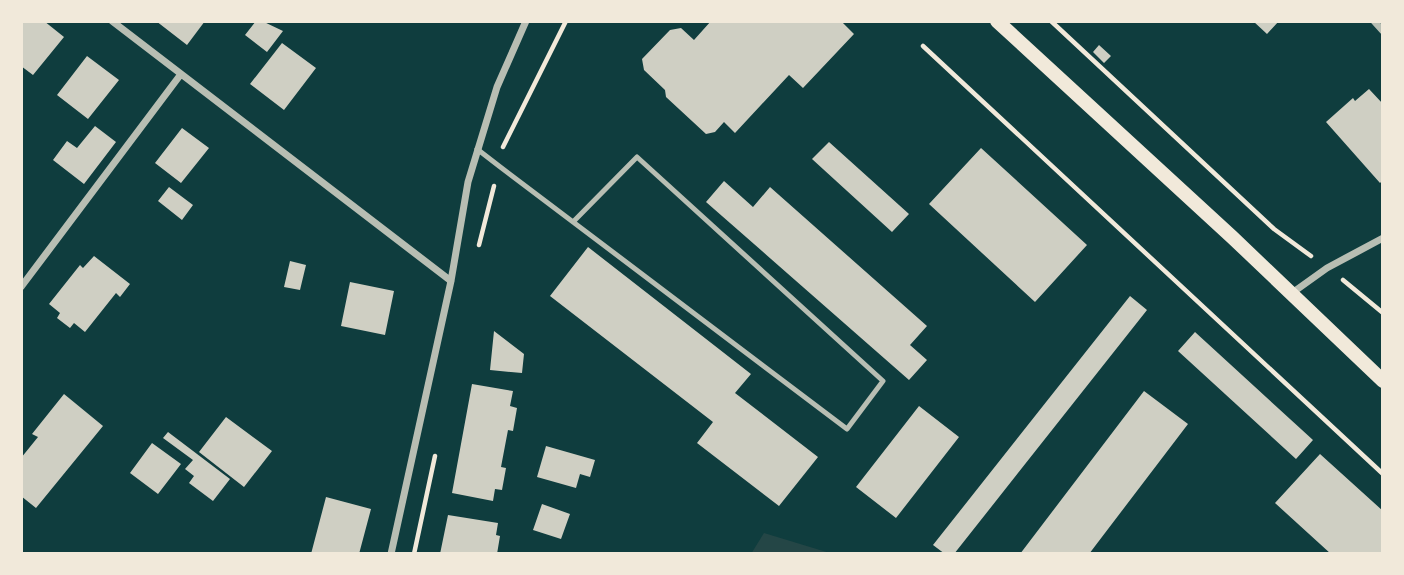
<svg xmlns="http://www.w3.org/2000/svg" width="1404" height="575" font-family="'Roboto Condensed',sans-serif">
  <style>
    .green { fill: #244646 }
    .building { fill: #cfcfc3 }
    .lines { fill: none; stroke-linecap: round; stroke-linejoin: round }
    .path { stroke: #f1e9da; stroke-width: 4.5 }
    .service { stroke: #b8beb3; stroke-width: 5 }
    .minor { stroke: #b8beb3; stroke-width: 7 }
    .secondary { stroke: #f1e9da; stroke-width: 14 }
  </style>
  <rect width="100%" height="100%" fill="#0f3d3e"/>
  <path class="green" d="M 764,533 L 833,554 L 751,554 Z"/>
  <path class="building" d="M 21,21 L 44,21 L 64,37 L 33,75 L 21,66 Z
    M 156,21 L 205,21 L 187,45 Z
    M 256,21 L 262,21 L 283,31 L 267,52 L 245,35 Z
    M 711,21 L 841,21 L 854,34 L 803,88 L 789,75 L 735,133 L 724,122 L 715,132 L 706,134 L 666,97 L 665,90 L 644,70 L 642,59 L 670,30 L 681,28 L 694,40 Z
    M 1253,21 L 1279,21 L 1267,34 Z
    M 282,43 L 316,68 L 284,110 L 250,84 Z
    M 1099,45 L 1111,56 L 1104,63 L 1093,52 Z
    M 87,56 L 119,80 L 88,119 L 57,95 Z
    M 1369,89 L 1383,104 L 1383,180 L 1380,183 L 1326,122 L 1353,98 L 1355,101 Z
    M 95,126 L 116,142 L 84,184 L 53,160 L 67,141 L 77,148 Z
    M 182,128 L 209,148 L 181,183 L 155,163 Z
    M 829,142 L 909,214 L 892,232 L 812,159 Z
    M 981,148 L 1087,245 L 1035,302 L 929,204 Z
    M 724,181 L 753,207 L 770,187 L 927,326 L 910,345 L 927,360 L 909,380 L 706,202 Z
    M 169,187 L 193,205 L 182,220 L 158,201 Z
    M 588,247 L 751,374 L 735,393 L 818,457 L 779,506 L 697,443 L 713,422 L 550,296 Z
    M 94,256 L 130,284 L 120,297 L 116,293 L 85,332 L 74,323 L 70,328 L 57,318 L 60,313 L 49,304 L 80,265 L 83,268 Z
    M 290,261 L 306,265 L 300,290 L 284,287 Z
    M 350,282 L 394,291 L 385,335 L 341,326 Z
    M 1130,296 L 1147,310 L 954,554 L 945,554 L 933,545 Z
    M 494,331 L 524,354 L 522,373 L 490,370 Z
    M 1195,332 L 1313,440 L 1296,459 L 1178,351 Z
    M 472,384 L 513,391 L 510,406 L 517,408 L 513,431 L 508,430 L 501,467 L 506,468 L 502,490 L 495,489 L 493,501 L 452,493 Z
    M 1144,391 L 1188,424 L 1089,554 L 1020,554 Z
    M 64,394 L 103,426 L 36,508 L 21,496 L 21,458 L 38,437 L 32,434 Z
    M 919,406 L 959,437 L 896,518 L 856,487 Z
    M 226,417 L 272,451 L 244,487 L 199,452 Z
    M 168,432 L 230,479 L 213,501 L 189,483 L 194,476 L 185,469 L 193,460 L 163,438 Z
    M 152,443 L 181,464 L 158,494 L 130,473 Z
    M 546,446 L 595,460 L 590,477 L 580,474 L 576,488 L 537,477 Z
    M 1320,454 L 1383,511 L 1383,554 L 1331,554 L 1275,503 Z
    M 326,497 L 371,509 L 359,554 L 311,554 Z
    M 542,504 L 570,514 L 561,539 L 533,530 Z
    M 448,515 L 498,523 L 496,535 L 500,536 L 497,554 L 440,554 Z"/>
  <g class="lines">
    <path class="path" d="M 1051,21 L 1274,229 L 1311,256
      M 923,46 L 1383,474
      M 503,147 L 566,21
      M 479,245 L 494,186
      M 1343,280 L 1383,313
      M 414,554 L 435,456"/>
    <path class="service" d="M 477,149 L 499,166 L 847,429 L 883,381 L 637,157 L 573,222"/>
    <path class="minor" d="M 112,21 L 451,281
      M 1374,21 L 1383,31
      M 21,287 L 181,74
      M 1292,293 L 1327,268 L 1383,238
      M 391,554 L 451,281 L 468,182 L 497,87 L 526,21"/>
    <path class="secondary" d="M 997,21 L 1232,237 L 1383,381"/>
  </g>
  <rect width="1404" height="575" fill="none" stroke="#f1e9da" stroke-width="46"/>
</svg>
